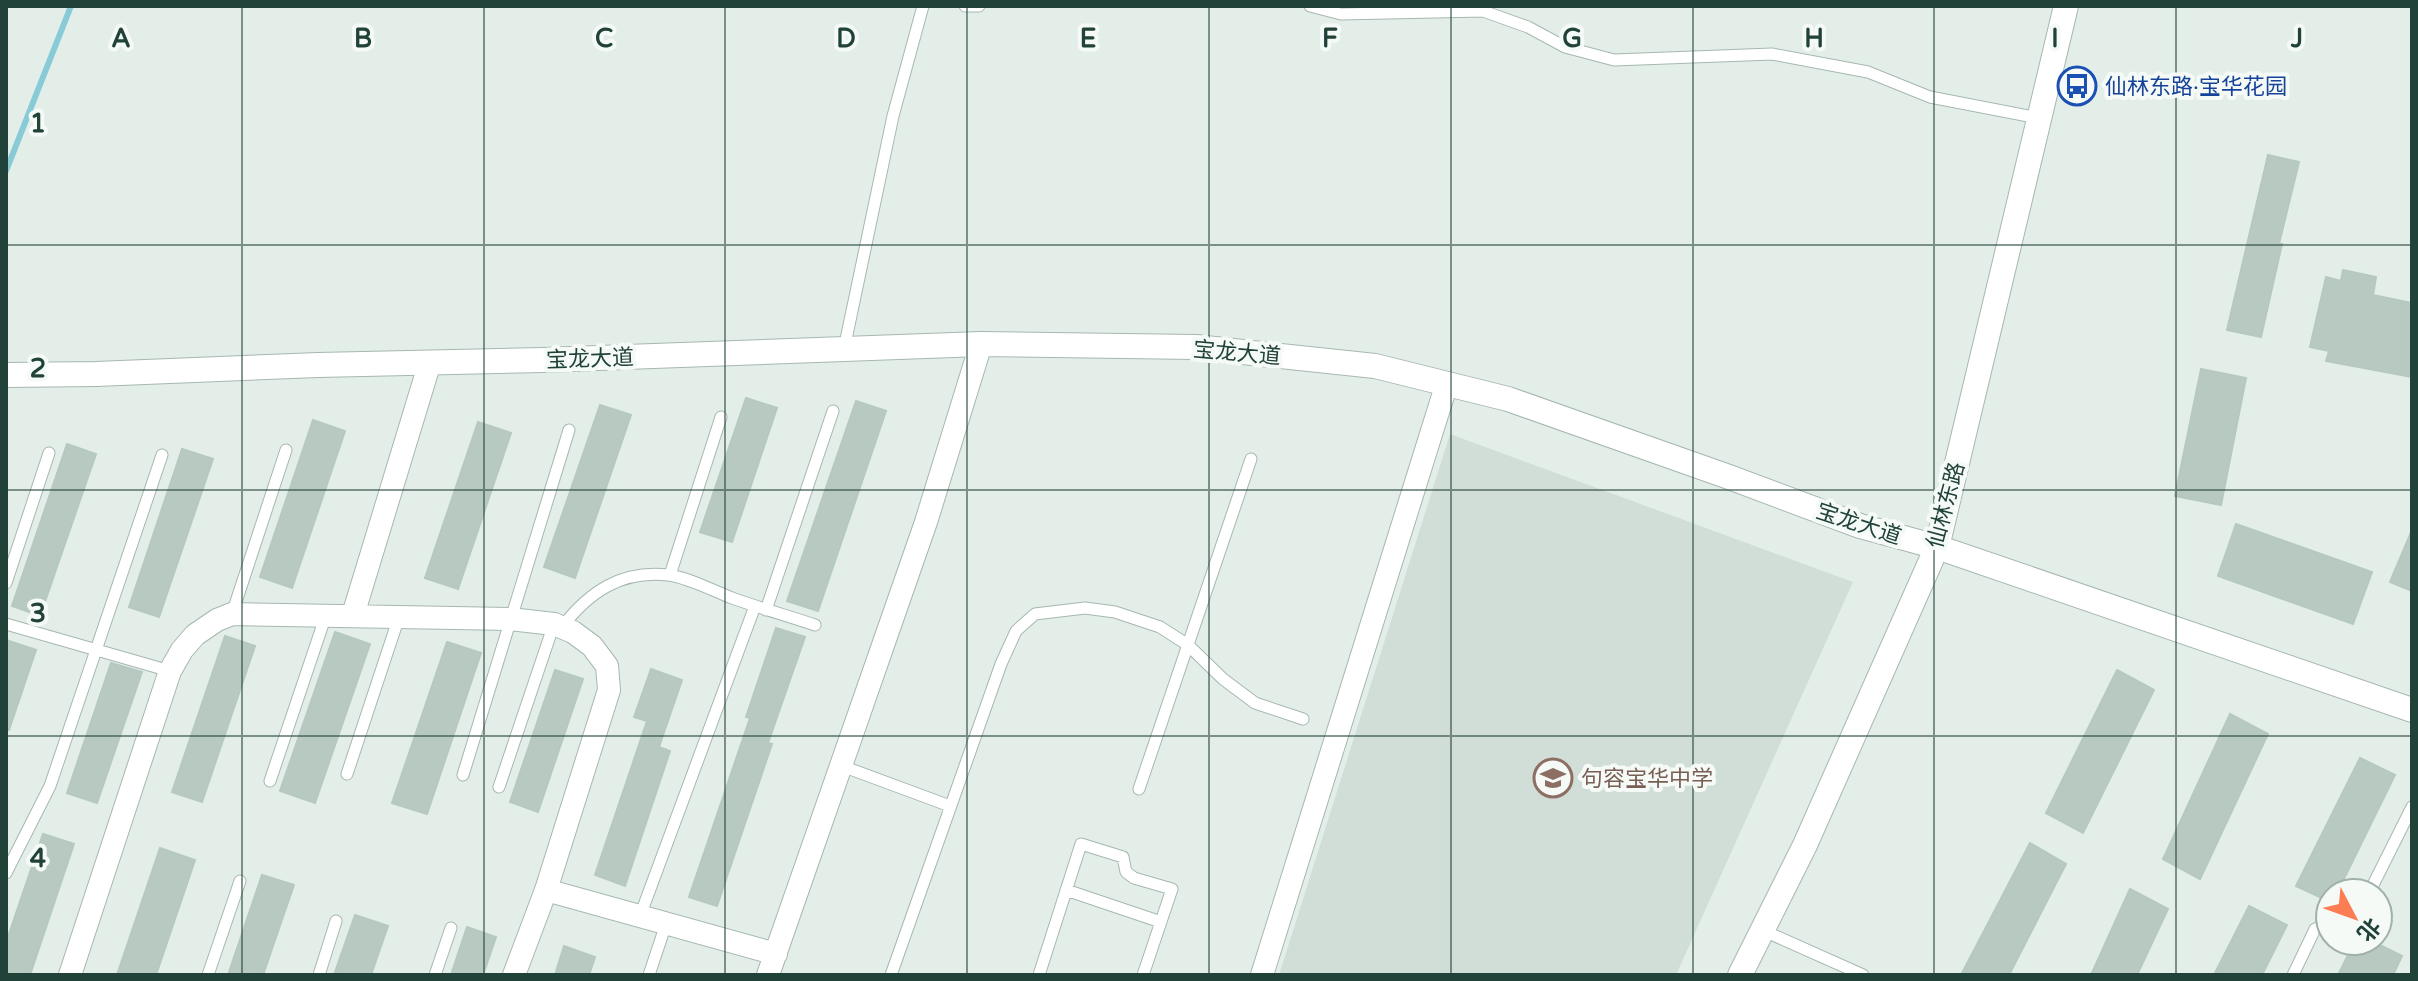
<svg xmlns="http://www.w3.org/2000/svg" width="2418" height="981" font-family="'Varela Round','Noto Sans SC',sans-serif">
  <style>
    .built { fill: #d1ded8 }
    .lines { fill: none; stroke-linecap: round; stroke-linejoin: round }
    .stream { stroke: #88cbd7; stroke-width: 6 }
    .building { fill: #b8c9c2; stroke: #b5c9c1; stroke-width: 2 }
    .service-casing { stroke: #a6b7b1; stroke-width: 13 }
    .minor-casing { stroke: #a6b7b1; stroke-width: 24 }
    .tertiary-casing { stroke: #a6b7b1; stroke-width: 26 }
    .service { stroke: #fff; stroke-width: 11 }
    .minor { stroke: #fff; stroke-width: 22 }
    .tertiary { stroke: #fff; stroke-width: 24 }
    .grid { fill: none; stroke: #214239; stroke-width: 2; stroke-opacity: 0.55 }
    .labels { text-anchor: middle; stroke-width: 8; stroke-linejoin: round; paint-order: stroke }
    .transit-label { font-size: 22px; fill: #164399; stroke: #f5faf7; text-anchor: start }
    .street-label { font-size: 22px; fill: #214239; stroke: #f5faf7 }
    .education-label { font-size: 22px; fill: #785e54; stroke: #f5faf7; text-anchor: start }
    .grid-label { font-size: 26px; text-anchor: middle; font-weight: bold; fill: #214239; stroke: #f5faf7; stroke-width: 8; stroke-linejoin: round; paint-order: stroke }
  </style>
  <rect width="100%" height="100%" fill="#e4eee9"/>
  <path class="built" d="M 1450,434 L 1853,582 L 1676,975 L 1279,975 Z"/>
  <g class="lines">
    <path class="stream" d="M 6,171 L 71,6"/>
  </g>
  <path class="building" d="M 2268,155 L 2299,162 L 2279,244 L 2282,244 L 2261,337 L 2227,330 Z
    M 2343,270 L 2376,277 L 2373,295 L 2412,303 L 2412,377 L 2326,361 L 2329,351 L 2310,347 L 2326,277 L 2341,281 Z
    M 2201,369 L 2246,378 L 2221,505 L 2175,496 Z
    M 746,398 L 777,408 L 732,542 L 700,532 Z
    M 856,401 L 886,411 L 818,611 L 787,601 Z
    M 600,405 L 631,415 L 575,578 L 544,567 Z
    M 313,420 L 345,431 L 292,588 L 260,577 Z
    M 478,422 L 511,433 L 458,589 L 425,578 Z
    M 67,444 L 96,454 L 40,616 L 12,606 Z
    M 182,449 L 213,459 L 159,617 L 129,607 Z
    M 2236,524 L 2372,572 L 2353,624 L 2218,576 Z
    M 2412,530 L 2412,591 L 2390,582 Z
    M 776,628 L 805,637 L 768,743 L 772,744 L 717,906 L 689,897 L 750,718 L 746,717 Z
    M 335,632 L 370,644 L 315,803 L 280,791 Z
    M 225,636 L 255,646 L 202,802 L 172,792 Z
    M 6,640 L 36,650 L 9,730 L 6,729 Z
    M 447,642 L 481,653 L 427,814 L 392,803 Z
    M 111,663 L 142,672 L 97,803 L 67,793 Z
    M 651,669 L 682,680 L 659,747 L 670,751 L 625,886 L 595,875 L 647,721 L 634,717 Z
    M 555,670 L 583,679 L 538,812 L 510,802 Z
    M 2117,670 L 2154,690 L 2083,833 L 2046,813 Z
    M 2230,714 L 2268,734 L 2200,879 L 2163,859 Z
    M 2360,758 L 2395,775 L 2337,893 L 2330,893 L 2330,902 L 2296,886 Z
    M 43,834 L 74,844 L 30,975 L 6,975 L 6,943 Z
    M 2030,843 L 2066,864 L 2009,975 L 1961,975 Z
    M 160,848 L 195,860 L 156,975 L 117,975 Z
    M 262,875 L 294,885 L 263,975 L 228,975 Z
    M 2130,889 L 2168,909 L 2137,975 L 2091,975 Z
    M 2249,906 L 2287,925 L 2262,975 L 2214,975 Z
    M 355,915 L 388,926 L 371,975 L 334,975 Z
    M 467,927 L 496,937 L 483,975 L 451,975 Z
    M 2355,941 L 2372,941 L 2402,956 L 2393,975 L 2338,975 Z
    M 564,946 L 595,957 L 589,975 L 555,975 Z"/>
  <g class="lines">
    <defs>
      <path id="service" d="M 965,6 L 979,6
        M 1310,6 L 1341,14 L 1483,11 L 1528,27 L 1565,47 L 1614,60 L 1772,54 L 1868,72 L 1930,97 L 2039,118
        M 844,349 L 893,116 L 923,6
        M 670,575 L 721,417
        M 6,583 L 49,453
        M 766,610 L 833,411
        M 232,614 L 286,450
        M 6,624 L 170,671
        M 562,627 C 589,592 621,570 668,575 C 687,577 714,591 732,598 C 760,608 788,616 815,625
        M 842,766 L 950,806
        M 347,774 L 399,617
        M 463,775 L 569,430
        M 270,781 L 326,615
        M 499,787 L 554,624
        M 1139,789 L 1251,459
        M 6,873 L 50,786 L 162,455
        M 1066,890 L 1161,922
        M 2369,893 L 2412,807
        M 640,916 L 755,606
        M 1762,930 L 1863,975
        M 208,975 L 240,881
        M 319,975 L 336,921
        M 435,975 L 451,928
        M 649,975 L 666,924
        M 891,975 L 1001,664 L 1016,631 L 1035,614 L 1085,608 L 1115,612 L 1160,627 L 1188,645 L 1223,679 L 1255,703 L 1303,719
        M 1039,975 L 1081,844 L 1123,857 L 1126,872 L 1134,878 L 1172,889 L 1143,975
        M 2293,975 L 2315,929 L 2330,923"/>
      <path id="minor" d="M 353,615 L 430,362
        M 546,890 L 776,954
        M 70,975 L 170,671 L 182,650 L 195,635 L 217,620 L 232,614 L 510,619 L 554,624 L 573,632 L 592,646 L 607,666 L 609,690 L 546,890 L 514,975
        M 768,975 L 926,522 L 981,344
        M 1262,975 L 1447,383"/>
      <path id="tertiary" d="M 6,375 L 96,374 L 318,365 L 543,360 L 981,344 L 1196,347 L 1375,366 L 1508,399 L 1729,477 L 1860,526 L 1937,547 L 2412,710
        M 1740,975 L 1805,845 L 1937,547 L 2066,6"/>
    </defs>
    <use href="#service" class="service-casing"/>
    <use href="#minor" class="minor-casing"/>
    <use href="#tertiary" class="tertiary-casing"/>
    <use href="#service" class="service"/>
    <use href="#minor" class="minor"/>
    <use href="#tertiary" class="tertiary"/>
  </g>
  <path class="grid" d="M 242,6 L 242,975M 484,6 L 484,975M 725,6 L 725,975M 967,6 L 967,975M 1209,6 L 1209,975M 1451,6 L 1451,975M 1693,6 L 1693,975M 1934,6 L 1934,975M 2176,6 L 2176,975M 6,245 L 2412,245M 6,490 L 2412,490M 6,736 L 2412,736"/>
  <defs>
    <symbol id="bus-ring" viewBox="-11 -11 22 22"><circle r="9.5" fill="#f5faf7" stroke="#1a4fb4" stroke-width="1.5"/><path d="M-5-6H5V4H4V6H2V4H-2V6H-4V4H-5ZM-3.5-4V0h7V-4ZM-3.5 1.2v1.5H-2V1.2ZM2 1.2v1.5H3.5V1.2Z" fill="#1a4fb4"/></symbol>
    <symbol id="school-ring" viewBox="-11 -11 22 22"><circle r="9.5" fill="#f5faf7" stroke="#8d6e63" stroke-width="1.5"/><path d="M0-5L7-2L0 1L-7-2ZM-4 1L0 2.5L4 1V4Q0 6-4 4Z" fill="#8d6e63"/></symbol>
  </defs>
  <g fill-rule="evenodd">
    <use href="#bus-ring" x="2055" y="64" width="44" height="44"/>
    <use href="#school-ring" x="1531" y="756" width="44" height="44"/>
  </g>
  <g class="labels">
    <g class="transit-label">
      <text x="2105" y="94">仙林东路·宝华花园</text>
    </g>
    <g class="street-label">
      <text transform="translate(1237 352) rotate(5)" y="8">宝龙大道</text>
      <text transform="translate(590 358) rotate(-2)" y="8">宝龙大道</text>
      <text transform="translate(1945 505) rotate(-75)" y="8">仙林东路</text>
      <text transform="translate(1859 523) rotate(18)" y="8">宝龙大道</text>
    </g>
    <g class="education-label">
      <text x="1581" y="786">句容宝华中学</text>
    </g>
  </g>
  <g class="grid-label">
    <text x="121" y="47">A</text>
    <text x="363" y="47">B</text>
    <text x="604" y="47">C</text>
    <text x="846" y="47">D</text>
    <text x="1088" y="47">E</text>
    <text x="1330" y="47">F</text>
    <text x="1572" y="47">G</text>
    <text x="1814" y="47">H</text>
    <text x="2055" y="47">I</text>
    <text x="2297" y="47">J</text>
    <text x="38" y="132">1</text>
    <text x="38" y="377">2</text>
    <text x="38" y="622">3</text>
    <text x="38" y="867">4</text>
  </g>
  <rect width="2418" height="981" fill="none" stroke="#214239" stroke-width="16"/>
  <g transform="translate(2354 917) rotate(131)"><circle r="38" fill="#f5faf7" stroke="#a0b0ab" stroke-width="2"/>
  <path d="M0-6L14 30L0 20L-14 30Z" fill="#fc7d53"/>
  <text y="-12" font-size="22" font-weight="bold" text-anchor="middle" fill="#214239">北</text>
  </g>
</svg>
